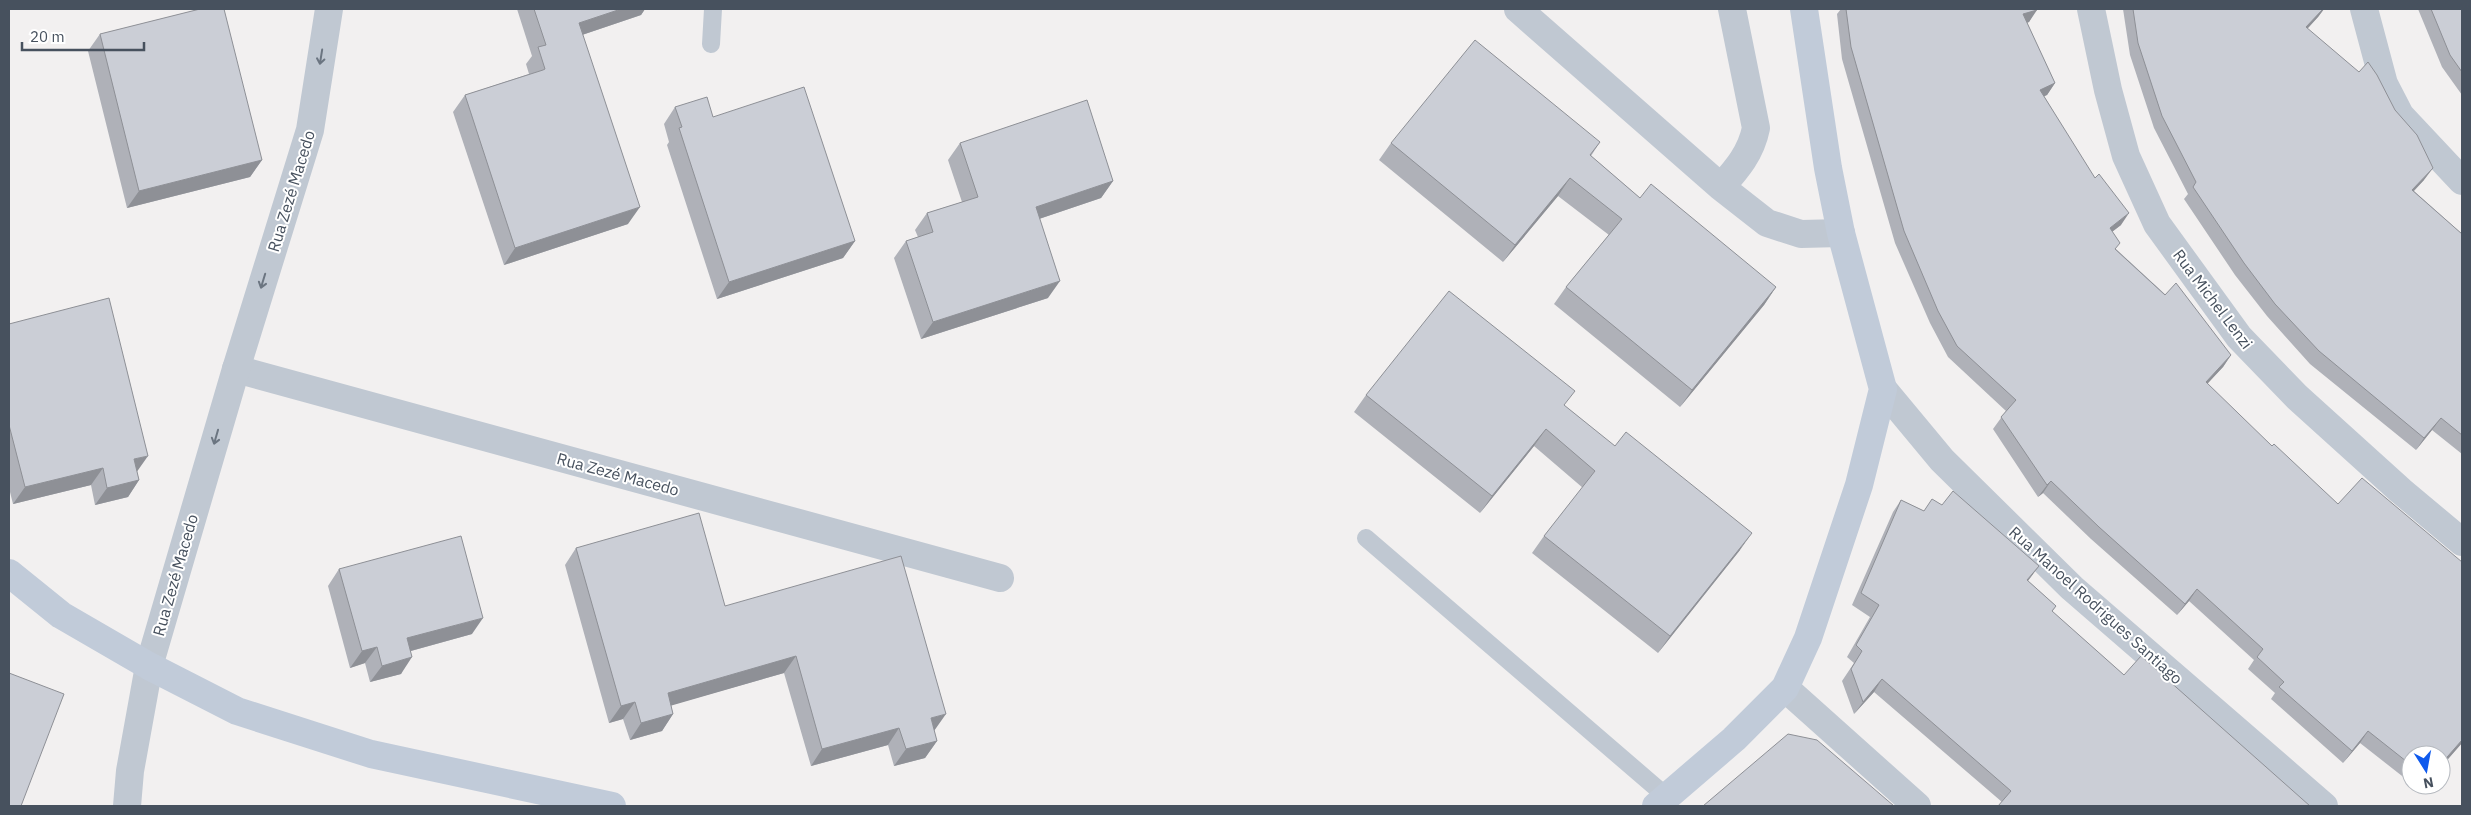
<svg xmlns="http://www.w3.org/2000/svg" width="2471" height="815" font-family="'IBM Plex Sans',sans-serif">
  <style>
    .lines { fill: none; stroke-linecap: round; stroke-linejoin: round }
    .service { stroke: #c0c8d2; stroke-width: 18 }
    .minor { stroke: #c0c8d2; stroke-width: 28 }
    .tertiary { stroke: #c0c8d2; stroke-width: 28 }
    .secondary { stroke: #c1cbd9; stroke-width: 28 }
    .wall { fill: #afb1b8 }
    .shaded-wall { fill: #8e9096 }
    .building { fill: #cbced6; stroke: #8e9096 }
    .oneway { stroke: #6b7581 }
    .labels { text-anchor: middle; stroke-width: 4; stroke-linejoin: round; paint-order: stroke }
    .street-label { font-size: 16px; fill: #47515e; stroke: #fff }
  </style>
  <rect width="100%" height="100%" fill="#f2f0f0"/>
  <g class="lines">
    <path class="service" d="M 711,44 L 713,9
      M 1366,538 L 1667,797"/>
    <path class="minor" d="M 1518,9 L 1721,187 L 1767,223 L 1801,234 L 1841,233
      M 2091,9 L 2108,90 L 2126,156 L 2157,224 L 2239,337 L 2297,397 L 2401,491 L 2462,542
      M 2364,9 L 2384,84 L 2400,115 L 2462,181
      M 1721,187 C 1737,169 1751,153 1756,128 L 1732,9
      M 236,369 L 1000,578
      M 1883,389 L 1942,460 L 2072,588 L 2324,806
      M 1785,688 L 1917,806"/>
    <path class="tertiary" d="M 127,806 L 130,771 L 149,666 L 236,369 L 310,130 L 329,9"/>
    <path class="secondary" d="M 9,573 L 61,615 L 149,666 L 237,711 L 371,754 L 612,806
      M 1656,806 L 1734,739 L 1785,688 L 1808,638 L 1859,485 L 1883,389 L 1841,233 L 1828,168 L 1804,9"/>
  </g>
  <path class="wall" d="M 517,9 L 645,9 L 641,15 L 582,35 L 628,224 L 504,265 L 453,112 L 465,95 L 529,74 L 526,64 L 532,56 Z
    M 1841,9 L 2036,9 L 2029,22 L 2027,23 L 2055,83 L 2047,95 L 2044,96 L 2121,225 L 2112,232 L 2116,249 L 2231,355 L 2223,367 L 2207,383 L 2462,743 L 2441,767 L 2441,755 L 2411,755 L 2411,783 L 2360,743 L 2343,763 L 2271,699 L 2275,693 L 2248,669 L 2254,660 L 2189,601 L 2177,615 L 2091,539 L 2043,493 L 2038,497 L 1993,429 L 2006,411 L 1948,357 L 1930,323 L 1895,243 L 1842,59 L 1837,14 Z
    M 2123,9 L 2324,9 L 2318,17 L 2307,29 L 2424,180 L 2414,191 L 2462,234 L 2462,454 L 2432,430 L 2416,450 L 2310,364 L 2267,316 L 2235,275 L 2184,199 L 2188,194 L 2154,128 L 2130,55 Z
    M 2418,9 L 2462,9 L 2462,95 L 2442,67 Z
    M 100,34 L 262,160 L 250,177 L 127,208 L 88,51 Z
    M 675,107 L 855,241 L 843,258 L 717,299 L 667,145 L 669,142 L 664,124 Z
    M 1600,142 L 1591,156 L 1640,198 L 1776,287 L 1764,305 L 1680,407 L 1554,304 L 1566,287 L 1609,235 L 1558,196 L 1503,262 L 1379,160 L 1391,143 Z
    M 960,143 L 1113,181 L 1101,198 L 1039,219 L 1048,298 L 921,339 L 894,258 L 906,241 L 918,237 L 915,230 L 927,213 L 962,202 L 948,160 Z
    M 9,324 L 137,472 L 139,480 L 128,497 L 95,505 L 91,485 L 13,504 L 9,488 Z
    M 1366,395 L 1565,406 L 1740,550 L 1658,653 L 1532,553 L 1544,536 L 1583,488 L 1534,446 L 1480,513 L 1354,412 Z
    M 1901,500 L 1924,511 L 1942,505 L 2039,566 L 2028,581 L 2056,606 L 2052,612 L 2124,675 L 2310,806 L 2002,802 L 1874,692 L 1854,714 L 1842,681 L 1854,663 L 1847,657 L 1870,617 L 1852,605 L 1893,512 Z
    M 576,548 L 725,606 L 934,731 L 937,741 L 925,758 L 894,766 L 888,745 L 811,766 L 784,673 L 671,705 L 673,714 L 662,731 L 630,740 L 623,719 L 609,723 L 565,565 Z
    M 339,569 L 472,634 L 411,651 L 401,674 L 370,682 L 365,663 L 350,668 L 328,586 Z
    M 2413,785 L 2424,785 L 2420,790 Z"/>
  <path class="shaded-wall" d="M 621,9 L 645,9 L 641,15 L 567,40 L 579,23 Z
    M 2323,9 L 2324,9 L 2318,17 L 2297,40 L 2306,27 Z
    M 2037,10 L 2029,22 L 2015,26 L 2023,14 Z
    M 2055,83 L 2047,95 L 2032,102 L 2040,90 Z
    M 262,160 L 250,177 L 127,208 L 139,191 Z
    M 2433,168 L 2424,180 L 2403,202 L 2412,190 Z
    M 1570,178 L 1558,196 L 1503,262 L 1515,245 Z
    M 1113,181 L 1101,198 L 1024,224 L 1036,207 Z
    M 640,207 L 628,224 L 504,265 L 515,248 Z
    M 2129,213 L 2121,225 L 2101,240 L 2110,228 Z
    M 855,241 L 843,258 L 717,299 L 729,282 Z
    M 1060,281 L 1048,298 L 921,339 L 933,322 Z
    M 1776,287 L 1764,305 L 1680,407 L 1692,390 Z
    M 2231,355 L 2223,367 L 2198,394 L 2206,382 Z
    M 2441,418 L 2432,430 L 2416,450 L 2424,438 Z
    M 1546,429 L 1534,446 L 1480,513 L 1492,496 Z
    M 148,456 L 136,473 L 134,459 Z
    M 103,468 L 91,485 L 13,504 L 25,487 Z
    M 139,480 L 128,497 L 95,505 L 107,488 Z
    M 2051,481 L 2043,493 L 2038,497 L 2047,485 Z
    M 1752,533 L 1740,550 L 1658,653 L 1670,636 Z
    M 2039,566 L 2030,578 L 2018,593 L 2027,580 Z
    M 2197,589 L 2189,601 L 2177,615 L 2185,604 Z
    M 483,618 L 472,634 L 396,655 L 407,638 Z
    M 377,647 L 365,663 L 350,668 L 362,651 Z
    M 796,656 L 784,673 L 656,710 L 668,693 Z
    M 412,657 L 401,674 L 370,682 L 382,666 Z
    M 1882,679 L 1874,692 L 1854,714 L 1863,702 Z
    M 635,702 L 623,719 L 609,723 L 621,706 Z
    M 673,714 L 662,731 L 630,740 L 641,723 Z
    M 946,714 L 934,731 L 931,718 Z
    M 899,728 L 888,745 L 811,766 L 822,749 Z
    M 2368,731 L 2360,743 L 2343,763 L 2352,751 Z
    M 2462,740 L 2462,743 L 2441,767 L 2441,764 Z
    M 937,741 L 925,758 L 894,766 L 906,749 Z"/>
  <path class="building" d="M 200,9 L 224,9 L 262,160 L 139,191 L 100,34 Z
    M 534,9 L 621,9 L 579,23 L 640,207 L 515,248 L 465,95 L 543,70 L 545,69 L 538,47 L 546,45 Z
    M 1846,9 L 2036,9 L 2037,10 L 2023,14 L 2055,83 L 2040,90 L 2095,178 L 2099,174 L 2129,213 L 2110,228 L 2120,243 L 2115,249 L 2165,295 L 2176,283 L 2231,355 L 2206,382 L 2272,446 L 2274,444 L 2338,504 L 2362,478 L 2462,562 L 2462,740 L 2441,764 L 2441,755 L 2411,755 L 2411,765 L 2368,731 L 2352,751 L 2279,687 L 2284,682 L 2257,657 L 2263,649 L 2197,589 L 2185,604 L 2099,527 L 2051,481 L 2047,485 L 2001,417 L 2016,400 L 1957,346 L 1938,311 L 1904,231 L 1851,47 Z
    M 2133,9 L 2323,9 L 2306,27 L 2359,72 L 2368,62 L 2377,75 L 2395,110 L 2417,135 L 2433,168 L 2412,190 L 2462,234 L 2462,435 L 2441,418 L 2424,438 L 2319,351 L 2275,304 L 2244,263 L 2193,187 L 2196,182 L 2162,116 L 2138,43 Z
    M 2431,9 L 2462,9 L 2462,72 L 2450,55 Z
    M 1475,40 L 1600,142 L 1590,155 L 1640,198 L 1651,184 L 1776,287 L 1692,390 L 1566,287 L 1622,219 L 1570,178 L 1515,245 L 1391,143 Z
    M 804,87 L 855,241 L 729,282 L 679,128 L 682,127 L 675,107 L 707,97 L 713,117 Z
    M 1087,100 L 1113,181 L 1036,207 L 1060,281 L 933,322 L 906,241 L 933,232 L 927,213 L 978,197 L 960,143 Z
    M 1449,291 L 1575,391 L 1564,405 L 1615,446 L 1626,432 L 1752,533 L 1670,636 L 1544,536 L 1595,471 L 1546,429 L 1492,496 L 1366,395 Z
    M 109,298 L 148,456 L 134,459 L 139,480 L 107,488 L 103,468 L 25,487 L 9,425 L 9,324 Z
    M 1953,491 L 2039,566 L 2027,580 L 2056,606 L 2052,611 L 2124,675 L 2141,656 L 2310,806 L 1998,806 L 2011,791 L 1882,679 L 1863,702 L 1851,669 L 1862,651 L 1856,645 L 1879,605 L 1861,593 L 1901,500 L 1924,511 L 1932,499 L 1942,505 Z
    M 699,513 L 725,606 L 901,556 L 946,714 L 931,718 L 937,741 L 906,749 L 899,728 L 822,749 L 796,656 L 668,693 L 673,714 L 641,723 L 635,702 L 621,706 L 576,548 Z
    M 461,536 L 483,618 L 407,638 L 412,657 L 382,666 L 377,647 L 362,651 L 339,569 Z
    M 9,673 L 64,694 L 21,806 L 9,806 Z
    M 1788,734 L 1817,740 L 1894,806 L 1703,806 Z"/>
  <defs><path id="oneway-shaft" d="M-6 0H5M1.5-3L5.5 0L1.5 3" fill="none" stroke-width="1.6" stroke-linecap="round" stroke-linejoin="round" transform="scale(1.25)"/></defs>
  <g class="oneway">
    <use href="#oneway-shaft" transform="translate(321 57) rotate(99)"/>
    <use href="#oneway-shaft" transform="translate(263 281) rotate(107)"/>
    <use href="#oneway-shaft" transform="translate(216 437) rotate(106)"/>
  </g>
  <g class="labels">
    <g class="street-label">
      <text transform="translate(291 191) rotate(-73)" y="6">Rua Zezé Macedo</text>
      <text transform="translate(2213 299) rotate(53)" y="6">Rua Michel Lenzi</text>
      <text transform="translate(618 474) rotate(15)" y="6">Rua Zezé Macedo</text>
      <text transform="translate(175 575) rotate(-74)" y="6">Rua Zezé Macedo</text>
      <text transform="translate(2096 605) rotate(42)" y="6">Rua Manoel Rodrigues Santiago</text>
    </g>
  </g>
  <rect width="2471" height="815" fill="none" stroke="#47515e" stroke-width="20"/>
  <g transform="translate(2426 770) rotate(169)"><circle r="24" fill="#ffffff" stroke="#b5b9bf"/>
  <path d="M0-4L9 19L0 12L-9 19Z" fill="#0f5aed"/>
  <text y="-8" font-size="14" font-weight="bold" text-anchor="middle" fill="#47515e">N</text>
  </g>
  <path d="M22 42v8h122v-8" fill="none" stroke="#47515e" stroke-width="2.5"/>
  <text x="30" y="42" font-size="15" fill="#47515e" stroke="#ffffff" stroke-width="4" paint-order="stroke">20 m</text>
</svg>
